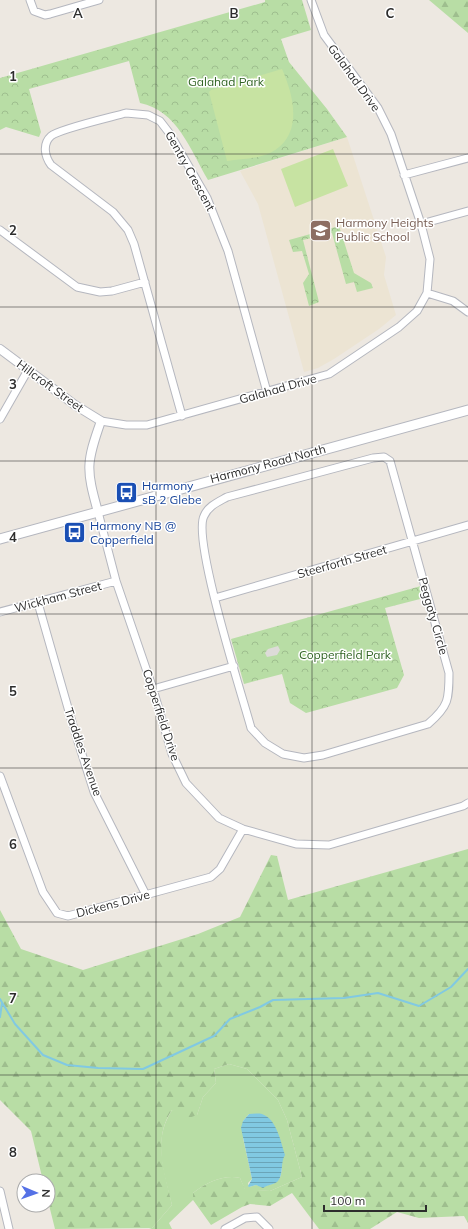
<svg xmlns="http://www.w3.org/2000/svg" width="468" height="1229" font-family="Mulish,sans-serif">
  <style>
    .education { fill: #ece4d3 }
    .grass { fill: #b8dda5; fill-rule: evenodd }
    .forest { fill: url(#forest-firs) }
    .park { fill: url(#park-crowns) }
    .pitch { fill: #c7e3a2 }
    .plaza { fill: #dddbd8 }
    .water { fill: url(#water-rules) }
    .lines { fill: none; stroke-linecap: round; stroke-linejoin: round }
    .stream { stroke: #81c9e2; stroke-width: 2 }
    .minor-casing { stroke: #b5b7bf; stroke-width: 9 }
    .tertiary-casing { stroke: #b5b7bf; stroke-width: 10 }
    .secondary-casing { stroke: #b5b7bf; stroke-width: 11 }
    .minor { stroke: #fff; stroke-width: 7 }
    .tertiary { stroke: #fff; stroke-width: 8 }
    .secondary { stroke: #fff; stroke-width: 9 }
    .grid { fill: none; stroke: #2d2d2d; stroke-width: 1; stroke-opacity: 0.55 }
    .labels { text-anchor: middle; stroke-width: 3; stroke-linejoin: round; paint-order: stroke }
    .street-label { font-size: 12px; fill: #2d2d2d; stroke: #fff }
    .park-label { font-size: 12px; fill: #316424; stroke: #fff }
    .education-label { font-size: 12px; fill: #785e54; stroke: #fff; text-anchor: start }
    .transit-label { font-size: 12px; fill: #164399; stroke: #fff; text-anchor: start }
    .grid-label { font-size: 13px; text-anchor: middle; font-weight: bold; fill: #2d2d2d; stroke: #fff; stroke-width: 3; stroke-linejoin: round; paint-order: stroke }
  </style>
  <defs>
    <pattern id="forest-firs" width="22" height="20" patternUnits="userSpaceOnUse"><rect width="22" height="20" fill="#b8dda5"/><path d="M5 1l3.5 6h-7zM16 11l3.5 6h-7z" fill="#9ebe8e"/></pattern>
    <pattern id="park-crowns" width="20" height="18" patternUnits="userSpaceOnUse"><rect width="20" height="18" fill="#b8dda5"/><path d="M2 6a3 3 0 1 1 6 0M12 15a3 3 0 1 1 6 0" fill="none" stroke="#9ebe8e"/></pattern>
    <pattern id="water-rules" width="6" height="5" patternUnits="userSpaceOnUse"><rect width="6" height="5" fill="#81c9e2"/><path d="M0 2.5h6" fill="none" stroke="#6aa4b8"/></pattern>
  </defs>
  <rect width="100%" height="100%" fill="#ede8e1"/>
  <path class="education" d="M 347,137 L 386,257 L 384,275 L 396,315 L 379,329 L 334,359 L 318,368 L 304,372 L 258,204 L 240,171 Z"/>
  <path class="grass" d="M 229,1064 L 247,1069 L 278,1100 L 287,1120 L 302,1177 L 270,1191 L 245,1190 L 240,1178 C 225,1174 205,1183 193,1193 L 193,1200 L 169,1223 L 172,1229 L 149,1229 L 152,1228 L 172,1205 C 164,1172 152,1141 172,1110 L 197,1115 L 203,1097 L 216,1083 L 214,1069 ZM 249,1114 C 257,1114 267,1114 271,1122 C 278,1133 288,1173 277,1181 C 274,1184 267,1185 263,1187 L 256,1185 L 249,1187 L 248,1183 L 252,1179 L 243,1138 L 243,1121 Z"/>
  <path class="forest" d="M 429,0 L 468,0 L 468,33 Z
    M 468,849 L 468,1223 L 464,1216 L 419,1218 L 397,1212 L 370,1229 L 319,1229 L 292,1193 L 270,1206 L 250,1204 L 242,1207 L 211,1225 L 193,1200 L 193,1193 C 205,1183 225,1174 240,1178 L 245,1189 L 270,1191 L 302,1177 L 287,1120 L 278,1100 L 247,1069 L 229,1064 L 214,1069 L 216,1083 L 203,1097 L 197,1115 L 186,1119 L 172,1110 C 152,1139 165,1173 172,1205 L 152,1228 L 55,1229 L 48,1201 L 48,1181 L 43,1181 L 31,1131 L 0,1100 L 0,910 L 21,949 L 83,970 L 198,934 L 240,917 L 271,855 L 277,856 L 288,900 Z"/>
  <path class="park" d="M 265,0 L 302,0 L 311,30 L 281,39 L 289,62 L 327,109 L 347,137 L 208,180 C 191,151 177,110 140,103 L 129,61 L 29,89 L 41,132 L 39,137 L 6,127 L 0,130 L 0,78 L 265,2 Z
    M 339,226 L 354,273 L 371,283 L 373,288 L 357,292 L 354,282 L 346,284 L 332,233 L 303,240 L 319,302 L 309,306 L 303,283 L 309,274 L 302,251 L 293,252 L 289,240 Z
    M 421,586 L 424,598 L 385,608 L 404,675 L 397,688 L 306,713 L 290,703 L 282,674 L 244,684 L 231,639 Z"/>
  <path class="pitch" d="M 282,69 C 294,96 304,136 270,153 C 257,159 241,159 227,161 L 209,92 L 211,90 Z
    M 333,149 L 348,186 L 295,207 L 281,169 Z"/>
  <path class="plaza" d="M 278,646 L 280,650 L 277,655 L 267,657 L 265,653 L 268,649 Z"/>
  <path class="water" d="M 249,1114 C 253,1114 258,1113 262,1114 C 277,1119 281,1143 285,1155 C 280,1163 284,1173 278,1181 C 276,1184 267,1185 263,1188 L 256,1185 L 249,1187 L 248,1186 L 252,1179 L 241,1128 L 243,1121 Z"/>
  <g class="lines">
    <path class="stream" d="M 0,999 L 15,1024 L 43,1055 L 67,1065 L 98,1068 L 143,1069 L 214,1036 L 230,1019 L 260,1007 L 273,1000 L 344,998 L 378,993 L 419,1006 L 451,987 L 468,969
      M 0,1017 L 2,1003"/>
    <defs>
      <path id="minor" d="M 30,0 L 34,11 L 45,15 L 50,14 L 99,0
        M 404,175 L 468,158
        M 421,224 L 468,211
        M 0,230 L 77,287 L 100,292 L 112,291 L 145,282
        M 427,293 L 453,301 L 468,312
        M 182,416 L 134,244 L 128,230 L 113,212 L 51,165 C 45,157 42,144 51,136 C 59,129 112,117 126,113 L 148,115 L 160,121 L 170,134 L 207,198 L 228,251 L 267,392
        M 0,419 L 28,370
        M 101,421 L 126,425 L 147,425 L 329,374 L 399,327 L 417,311 L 427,293 L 430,259 L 421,224 L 391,134 L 378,108 L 324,35 L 311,0
        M 384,457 L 390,461 L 449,673 C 449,699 449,706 428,724 L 323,755 L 304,758 L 283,754 L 265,743 L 251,728 C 242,695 192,539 204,516 C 208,506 218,502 227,497 L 373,458 Z
        M 98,512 L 116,581 L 153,689 L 172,754 L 186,783 L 219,818 L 243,829 L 296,844 L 329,845 L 463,806 L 468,803
        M 215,598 L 468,525
        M 38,603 L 74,729 L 94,792 L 146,895
        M 0,612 L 116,581
        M 153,689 L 234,666
        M 0,776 L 43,892 L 57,913 L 68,916 L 211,877 L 220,869 L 243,829
        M 0,1191 L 9,1229
        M 225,1229 L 245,1218 L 257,1217 L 269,1229"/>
      <path id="tertiary" d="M 0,349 L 75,405 L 101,421 C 86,463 86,469 98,512"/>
      <path id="secondary" d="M 0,539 L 468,410"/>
    </defs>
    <use href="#minor" class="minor-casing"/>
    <use href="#tertiary" class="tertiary-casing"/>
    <use href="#secondary" class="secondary-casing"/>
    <use href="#minor" class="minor"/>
    <use href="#tertiary" class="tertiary"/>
    <use href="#secondary" class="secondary"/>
  </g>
  <path class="grid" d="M 156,0 L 156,1229M 312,0 L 312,1229M 0,154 L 468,154M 0,307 L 468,307M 0,461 L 468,461M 0,614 L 468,614M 0,768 L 468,768M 0,922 L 468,922M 0,1075 L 468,1075"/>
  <defs>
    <symbol id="school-square" viewBox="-11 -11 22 22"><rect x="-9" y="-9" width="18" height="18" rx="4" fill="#8d6e63" stroke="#fff"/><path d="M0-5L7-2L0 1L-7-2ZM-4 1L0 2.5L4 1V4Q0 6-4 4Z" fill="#fff"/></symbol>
    <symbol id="bus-square" viewBox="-11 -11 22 22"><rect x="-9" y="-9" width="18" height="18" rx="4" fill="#1a4fb4" stroke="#fff"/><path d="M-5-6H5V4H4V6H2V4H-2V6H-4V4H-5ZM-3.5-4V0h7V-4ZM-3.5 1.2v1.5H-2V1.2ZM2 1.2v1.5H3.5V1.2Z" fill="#fff"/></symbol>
  </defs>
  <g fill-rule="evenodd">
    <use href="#school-square" x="308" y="218" width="25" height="25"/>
    <use href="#bus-square" x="114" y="480" width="25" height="25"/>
    <use href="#bus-square" x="62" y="520" width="25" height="25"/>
  </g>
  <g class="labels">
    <g class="street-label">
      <text transform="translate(354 78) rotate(54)" y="4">Galahad Drive</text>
      <text transform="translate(190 171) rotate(61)" y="4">Gentry Crescent</text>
      <text transform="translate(50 386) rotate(36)" y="4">Hillcroft Street</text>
      <text transform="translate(278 389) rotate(-16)" y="4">Galahad Drive</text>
      <text transform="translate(268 464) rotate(-15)" y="4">Harmony Road North</text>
      <text transform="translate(342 562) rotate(-16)" y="4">Steerforth Street</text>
      <text transform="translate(58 597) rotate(-15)" y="4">Wickham Street</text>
      <text transform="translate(433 616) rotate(74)" y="4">Peggoty Circle</text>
      <text transform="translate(161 715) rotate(72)" y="4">Copperfield Drive</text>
      <text transform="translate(83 752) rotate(71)" y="4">Traddles Avenue</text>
      <text transform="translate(113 904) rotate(-15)" y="4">Dickens Drive</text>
    </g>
    <g class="park-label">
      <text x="226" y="86">Galahad Park</text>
      <text x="345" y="659">Copperfield Park</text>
    </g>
    <g class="education-label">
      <text x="336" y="227">Harmony Heights<tspan x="336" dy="14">Public School</tspan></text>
    </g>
    <g class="transit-label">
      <text x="142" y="490">Harmony<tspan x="142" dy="14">sB 2 Glebe</tspan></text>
      <text x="90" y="530">Harmony NB @<tspan x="90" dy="14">Copperfield</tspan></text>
    </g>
  </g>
  <g class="grid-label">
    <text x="78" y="18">A</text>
    <text x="234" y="18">B</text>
    <text x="390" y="18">C</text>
    <text x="13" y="81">1</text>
    <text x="13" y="235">2</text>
    <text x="13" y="389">3</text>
    <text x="13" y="542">4</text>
    <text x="13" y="696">5</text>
    <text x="13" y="849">6</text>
    <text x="13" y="1003">7</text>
    <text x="13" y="1157">8</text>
  </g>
  <g transform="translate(36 1193) rotate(92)"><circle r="19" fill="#ffffff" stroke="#ababab"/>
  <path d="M0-3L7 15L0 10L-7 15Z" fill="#5571e6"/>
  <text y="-6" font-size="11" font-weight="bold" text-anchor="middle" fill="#2d2d2d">N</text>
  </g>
  <path d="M324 1205v6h102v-6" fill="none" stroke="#2d2d2d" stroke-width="2"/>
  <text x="330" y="1205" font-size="12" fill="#2d2d2d" stroke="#ffffff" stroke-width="3" paint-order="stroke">100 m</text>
</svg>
